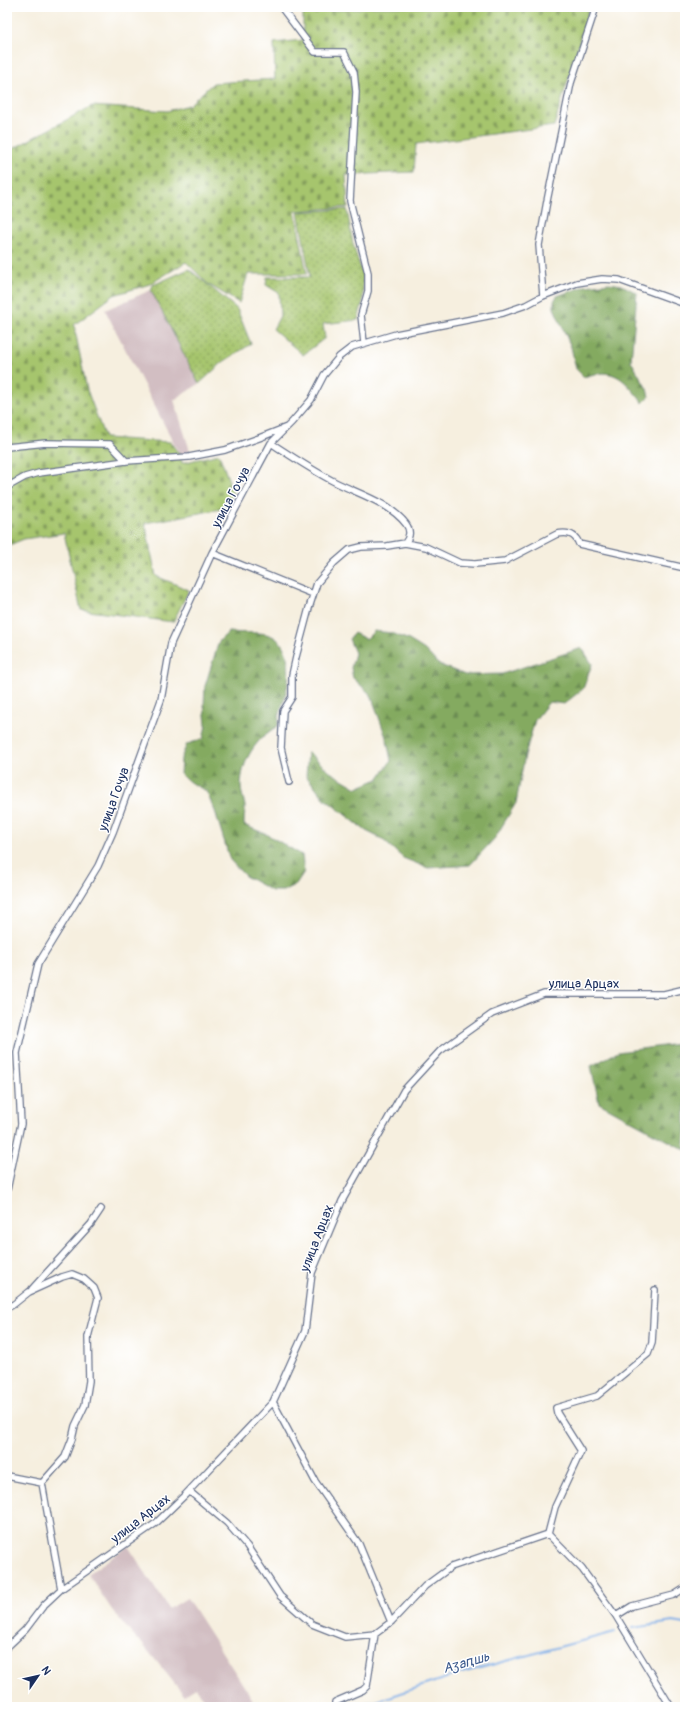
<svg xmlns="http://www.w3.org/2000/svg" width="692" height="1714" font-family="Pangolin,sans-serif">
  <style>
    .industrial { fill: #d2bec2 }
    .green { fill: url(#green-dots); stroke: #607a66 }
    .forest { fill: url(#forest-firs); stroke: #506c5f }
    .cemetery { fill: url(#cemetery-stones); stroke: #607a66 }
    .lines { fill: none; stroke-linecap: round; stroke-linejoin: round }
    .stream { stroke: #7daee8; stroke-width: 2 }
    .minor-casing { stroke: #68728b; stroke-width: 8 }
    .minor { stroke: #fff; stroke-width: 5.5 }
    .labels { text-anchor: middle; stroke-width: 3; stroke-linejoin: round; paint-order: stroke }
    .street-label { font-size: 13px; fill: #1b2f5e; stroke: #fff }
    .water-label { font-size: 14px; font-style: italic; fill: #3d5b8e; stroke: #fff }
  </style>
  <defs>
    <pattern id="green-dots" width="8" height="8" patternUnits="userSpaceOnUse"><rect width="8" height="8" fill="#a6c56d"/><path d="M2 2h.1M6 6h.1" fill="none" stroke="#86a05d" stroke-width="1.8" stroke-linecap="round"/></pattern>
    <pattern id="forest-firs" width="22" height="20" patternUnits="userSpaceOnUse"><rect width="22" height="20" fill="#84aa60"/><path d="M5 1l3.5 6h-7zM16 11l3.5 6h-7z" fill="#6b8b52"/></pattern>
    <pattern id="cemetery-stones" width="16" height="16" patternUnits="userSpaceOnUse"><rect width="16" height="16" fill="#a6c56d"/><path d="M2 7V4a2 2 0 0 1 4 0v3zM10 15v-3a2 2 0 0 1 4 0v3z" fill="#86a05d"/></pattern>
  </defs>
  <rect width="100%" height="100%" fill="#fff"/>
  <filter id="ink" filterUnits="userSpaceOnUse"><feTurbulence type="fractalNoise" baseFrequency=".025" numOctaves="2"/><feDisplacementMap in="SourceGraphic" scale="8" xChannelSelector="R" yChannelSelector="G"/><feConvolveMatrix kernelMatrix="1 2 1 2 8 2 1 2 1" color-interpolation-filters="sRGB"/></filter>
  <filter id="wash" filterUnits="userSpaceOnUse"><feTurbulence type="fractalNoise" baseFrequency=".012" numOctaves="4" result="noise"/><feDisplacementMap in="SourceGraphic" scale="16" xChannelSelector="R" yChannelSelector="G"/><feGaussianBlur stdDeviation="0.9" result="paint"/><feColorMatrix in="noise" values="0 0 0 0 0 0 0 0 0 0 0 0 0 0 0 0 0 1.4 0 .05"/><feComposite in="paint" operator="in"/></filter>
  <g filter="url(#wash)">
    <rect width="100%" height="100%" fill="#f6efdf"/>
    <path class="industrial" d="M 151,290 L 199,384 L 174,400 L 191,454 L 180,455 L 105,310 Z
      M 128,1546 L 169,1609 L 187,1598 L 253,1700 L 229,1707 L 210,1707 L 196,1688 L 184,1695 L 139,1640 L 137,1640 L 112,1610 L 88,1574 Z"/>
    <path class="green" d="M 347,209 L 353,244 L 363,276 L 363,301 L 358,320 L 323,324 L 325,338 L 303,355 L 273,329 L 280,316 L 279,293 L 266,285 L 267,277 L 310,277 L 298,212 Z
      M 189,269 L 237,309 L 251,344 L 223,362 L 199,384 L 151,290 L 153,285 Z"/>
    <path class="forest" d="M 609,283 L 622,285 L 637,293 L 631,361 L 647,389 L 649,397 L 643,403 C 624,380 616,366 584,377 L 576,369 L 571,347 L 554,308 L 554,301 L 557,296 L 585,286 Z
      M 374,631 L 392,633 L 409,640 L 425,650 L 438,664 L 465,675 L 502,674 L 582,648 L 592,664 L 583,689 L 564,704 L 549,702 L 535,720 L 525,755 L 516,803 L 495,838 L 470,865 L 428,868 L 403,858 L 382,839 L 366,831 L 325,799 L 306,776 L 308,752 L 330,772 L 357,788 L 378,779 L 391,761 L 387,740 L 371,695 L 353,678 L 351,668 L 355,653 L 349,639 L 354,633 L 366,639 Z
      M 229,632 C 239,633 258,632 266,634 C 291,639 291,673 286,693 C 283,705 279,713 278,726 C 256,738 241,761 241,787 C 241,793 244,799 245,806 C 245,812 244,818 244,825 L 268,835 L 302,855 L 304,872 L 296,884 L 283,891 L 272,891 L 245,876 L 230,860 L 215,811 L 206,791 L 191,783 L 180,774 L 181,758 L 187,744 L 203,739 L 206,725 L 204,705 L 205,686 L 219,641 Z
      M 685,1043 L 685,1150 L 599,1103 L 591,1066 L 618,1052 Z"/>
    <path class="cemetery" d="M 364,7 L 590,7 L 554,126 L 416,144 L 414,172 L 346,175 L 348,207 L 295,211 L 307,274 L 248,274 L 239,303 L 208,284 L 186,262 L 150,284 L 114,295 L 74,325 L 87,390 L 105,438 L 170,442 L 180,455 L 182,463 L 219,454 L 233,492 L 227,508 L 145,523 L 156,576 L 189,590 L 173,622 L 81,610 L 64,533 L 24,539 L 7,546 L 7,152 L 92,106 L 167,111 L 189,105 L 213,83 L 275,79 L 274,43 L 303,40 L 303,12 L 357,9 Z"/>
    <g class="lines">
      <path class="stream" d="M 633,1628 L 673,1622 L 685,1624
        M 322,1707 L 374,1702 L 458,1674 L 615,1632"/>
    </g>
  </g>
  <g filter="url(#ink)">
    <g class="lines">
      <defs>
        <path id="minor" d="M 281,7 L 315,52 L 344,52 L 354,72 L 356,92 L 350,201 L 368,273 L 368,291 L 361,315 L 364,343
          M 543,296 L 539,245 L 547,201 L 571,83 L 596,7
          M 271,443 C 291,456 312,470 333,481 C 358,494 389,502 406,524 C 411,531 410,537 405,543 L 387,546 L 361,547 L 349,550 L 334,563 L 317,583 L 309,608 L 296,657 L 292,675 L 292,697 L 283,711 L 281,748 L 289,782
          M 7,447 L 46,443 L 110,444 L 126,461
          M 7,487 L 25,477 L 39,473 L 126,461 L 189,457 L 225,450 L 259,438 L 287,427 L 292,422 L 311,400 L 324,375 L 339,357 L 352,347 L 396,334 L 503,313 L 526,305 L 543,296 L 577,283 L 602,279 L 619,280 L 685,304
          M 405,543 L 426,547 L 460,563 L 475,564 L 505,561 L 557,534 C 567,532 575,533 579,544 L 685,568
          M 212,553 L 313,594
          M 7,1190 L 21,1124 L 17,1053 L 38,964 L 98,866 L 113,832 L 161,700 L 171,643 L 212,553 L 271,443 L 287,427
          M 32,1289 L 91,1224 L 101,1209
          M 7,1308 L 14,1304 L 29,1292 L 62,1277 L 72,1274 L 84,1279 L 94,1288 L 98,1298 L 88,1337 L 89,1381 L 85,1405 L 75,1426 L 72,1439 L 65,1457 L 42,1483 L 61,1589
          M 273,1402 L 315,1481 L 359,1544 L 391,1622
          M 7,1476 L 42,1483
          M 189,1491 L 227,1523 L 247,1546 L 280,1596 L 312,1624 L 345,1637 L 375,1634 L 391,1622 L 425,1586 L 451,1567 L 548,1534
          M 548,1534 L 555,1507 L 581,1451 L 557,1413 L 556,1408 L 597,1396 L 648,1354 L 652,1343 L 655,1290
          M 548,1534 L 582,1569 L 616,1616 L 671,1707
          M 616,1616 L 632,1606 L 674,1595 L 685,1588
          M 7,1647 L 25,1630 L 44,1605 L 61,1589 L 156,1523 L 185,1495 L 273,1402 L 305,1331 L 312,1273 L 342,1201 L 404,1090 L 440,1051 L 492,1014 L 544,994 L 664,994 L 685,989
          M 335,1707 L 335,1702 L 363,1690 L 367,1686 L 375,1634"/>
      </defs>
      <use href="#minor" class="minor-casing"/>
      <use href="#minor" class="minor"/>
    </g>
  </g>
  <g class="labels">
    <g class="street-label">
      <text transform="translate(230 497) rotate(-62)" y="5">улица Гочуа</text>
      <text transform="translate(113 799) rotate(-70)" y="5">улица Гочуа</text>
      <text x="584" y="988">улица Арцах</text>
      <text transform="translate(316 1238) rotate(-69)" y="5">улица Арцах</text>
      <text transform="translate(140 1518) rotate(-38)" y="5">улица Арцах</text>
    </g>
    <g class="water-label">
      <text transform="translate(466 1662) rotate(-16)" y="5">Аӡаԥшь</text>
    </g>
  </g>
  <rect width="692" height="1714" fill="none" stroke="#fff" stroke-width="24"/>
  <g transform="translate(38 1676) rotate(56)" stroke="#ffffff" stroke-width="3" paint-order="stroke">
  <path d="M0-3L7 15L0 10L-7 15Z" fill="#1b2f5e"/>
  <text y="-6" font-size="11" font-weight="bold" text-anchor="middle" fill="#1b2f5e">N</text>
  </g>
</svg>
